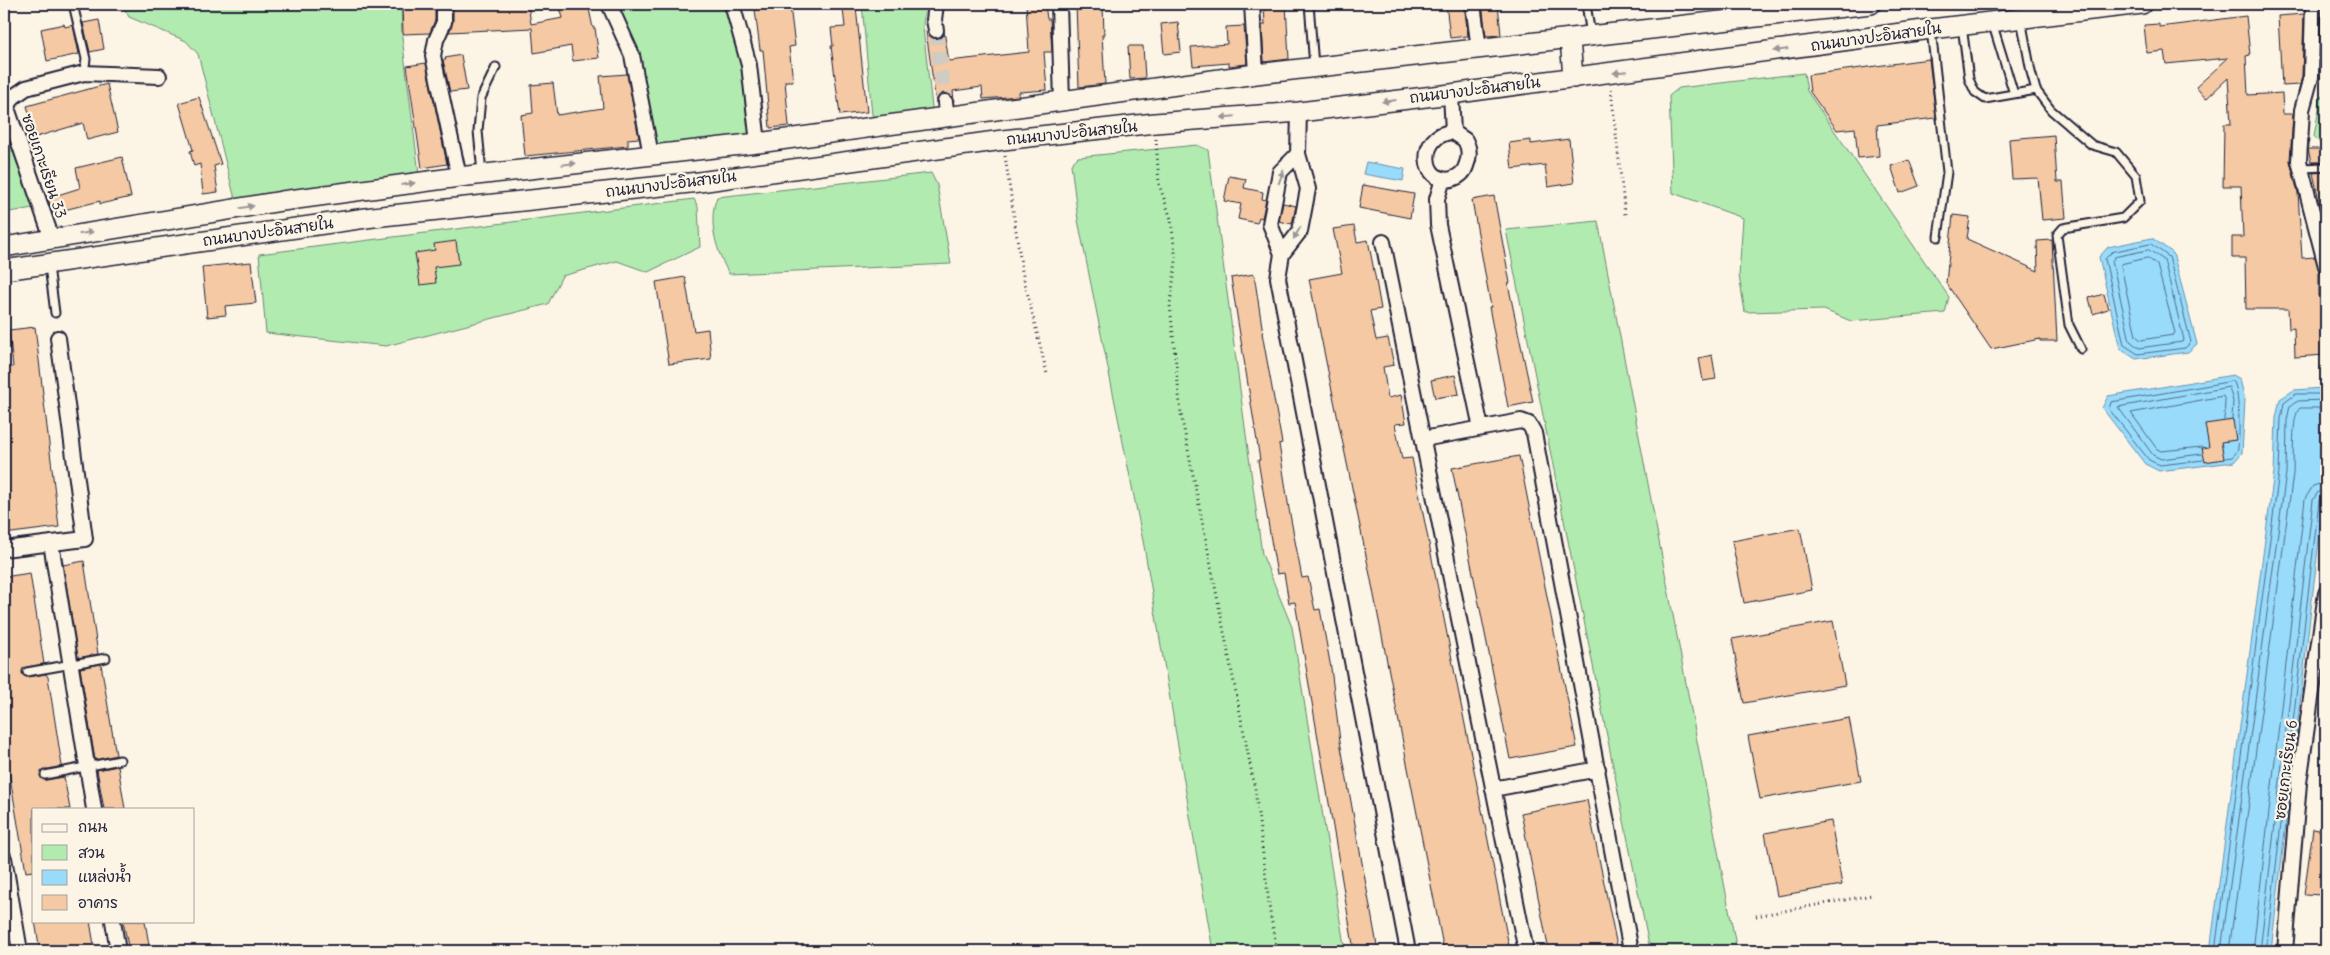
<svg xmlns="http://www.w3.org/2000/svg" width="2330" height="955" font-family="Delius,'Playpen Sans Thai',sans-serif">
  <style>
    .green { fill: #b2ebaf; stroke: #6a8675 }
    .water { fill: #98dbfb; stroke: #6991ae }
    .lines { fill: none; stroke-linecap: round; stroke-linejoin: round }
    .shore { stroke: #516c88; stroke-width: 1 }
    .building { fill: #f4c9a3; stroke: #22223b }
    .minor-tunnel { stroke: #d0cbc3; stroke-width: 14; stroke-dasharray: 14 7; stroke-linecap: butt }
    .service-casing { stroke: #22223b; stroke-width: 11 }
    .minor-casing { stroke: #22223b; stroke-width: 18 }
    .secondary-casing { stroke: #22223b; stroke-width: 22 }
    .path { stroke: #22223b; stroke-width: 3; stroke-dasharray: 1 4; stroke-linecap: butt }
    .service { stroke: #fcf5e5; stroke-width: 7 }
    .minor { stroke: #fcf5e5; stroke-width: 14 }
    .secondary { stroke: #fcf5e5; stroke-width: 19 }
    .oneway { fill: #9a9698 }
    .labels { text-anchor: middle; stroke-width: 4.5; stroke-linejoin: round; paint-order: stroke }
    .street-label { font-size: 15px; fill: #22223b; stroke: #fcf5e5 }
  </style>
  <rect width="100%" height="100%" fill="#fcf5e5"/>
  <filter id="ink" filterUnits="userSpaceOnUse"><feTurbulence type="fractalNoise" baseFrequency=".02" numOctaves="2"/><feDisplacementMap in="SourceGraphic" scale="10" xChannelSelector="R" yChannelSelector="G"/><feConvolveMatrix kernelMatrix="1 2 1 2 8 2 1 2 1" color-interpolation-filters="sRGB"/></filter>
  <g filter="url(#ink)">
    <path class="green" d="M 122,4 L 401,4 L 402,37 L 419,174 L 235,199 L 198,54 L 186,41 L 129,17 Z
      M 614,4 L 725,4 L 743,57 L 754,130 L 748,136 L 660,146 L 655,141 Z
      M 862,4 L 925,4 L 923,28 L 932,107 L 929,112 L 878,119 L 872,115 Z
      M 1804,73 L 1807,91 L 1949,297 L 1945,313 L 1851,321 L 1824,310 L 1745,312 L 1739,276 L 1743,218 L 1673,193 L 1669,96 L 1679,88 Z
      M 2326,93 L 2326,144 L 2320,143 L 2314,136 L 2321,97 Z
      M 4,124 L 33,208 L 4,213 Z
      M 1197,145 L 1208,150 L 1262,554 L 1292,627 L 1345,951 L 1213,951 L 1144,546 L 1078,220 L 1071,164 L 1078,157 Z
      M 931,173 L 937,185 L 951,264 L 729,274 C 717,252 707,222 717,197 Z
      M 694,199 L 698,207 L 700,247 L 648,272 L 617,261 L 562,276 L 548,304 L 386,346 L 266,333 L 259,254 Z
      M 1598,221 L 1737,951 L 1650,951 L 1506,230 Z"/>
    <path class="water" d="M 1366,162 L 1405,169 L 1403,181 L 1363,174 Z
      M 2152,238 L 2173,253 L 2197,344 L 2188,352 L 2136,359 L 2120,349 L 2099,257 L 2108,247 Z
      M 2233,375 L 2240,379 L 2245,400 L 2242,453 L 2234,462 L 2159,471 L 2145,464 L 2102,408 L 2108,396 Z
      M 2324,388 L 2326,391 L 2326,480 L 2271,951 L 2210,951 L 2274,472 L 2276,418 L 2280,399 L 2294,390 Z"/>
    <g class="lines">
      <path class="shore" d="M 2151,244 L 2169,257 L 2191,342 L 2185,348 L 2138,354 L 2124,345 L 2105,259 L 2112,252 Z
        M 2149,250 L 2164,260 L 2184,340 L 2182,342 L 2139,348 L 2130,341 L 2112,261 L 2115,257 Z
        M 2148,258 L 2157,265 L 2175,333 L 2173,335 L 2141,340 L 2136,336 L 2121,266 L 2122,264 Z
        M 2202,447 L 2161,451 L 2157,449 L 2131,413 L 2223,396 L 2225,401 L 2224,420
        M 2202,454 L 2161,459 L 2153,455 L 2118,407 L 2229,387 L 2233,401 L 2232,419
        M 2203,460 L 2160,465 L 2149,460 L 2109,409 L 2111,402 L 2233,381 C 2239,386 2241,442 2237,451 C 2237,452 2233,456 2232,457 L 2225,458
        M 2215,951 L 2279,472 L 2281,419 L 2284,403 L 2296,394 L 2326,394
        M 2221,951 L 2286,473 L 2287,420 L 2290,406 L 2298,401 L 2326,400
        M 2229,951 L 2293,474 C 2294,461 2291,415 2300,408 L 2326,408
        M 2253,951 L 2305,499 L 2313,486 L 2326,482
        M 2260,951 L 2313,500 L 2318,492 L 2326,489
        M 2266,951 L 2319,501 L 2321,497 L 2326,496"/>
    </g>
    <path class="building" d="M 402,4 L 435,4 L 435,20 L 430,33 L 403,34 Z
      M 463,4 L 528,4 L 531,24 L 563,18 L 559,4 L 588,4 L 593,28 L 595,28 L 599,58 L 573,61 L 571,46 L 534,53 L 532,28 L 449,32 L 453,22 L 453,5 Z
      M 1026,4 L 1045,4 L 1047,19 L 1050,19 L 1052,52 L 1044,52 L 1047,90 L 1019,92 L 1019,96 L 983,99 L 982,87 L 953,91 L 954,101 L 949,94 L 943,93 L 939,95 L 936,103 L 926,31 L 930,36 L 937,39 L 942,36 L 944,31 L 949,61 L 1029,52 Z
      M 1103,4 L 1104,35 L 1102,35 L 1105,84 L 1079,87 L 1076,5 Z
      M 1264,4 L 1286,4 L 1289,59 L 1264,62 L 1262,25 L 1265,25 Z
      M 1446,4 L 1464,4 L 1468,36 L 1450,38 Z
      M 1482,4 L 1498,4 L 1501,35 L 1486,36 Z
      M 790,6 L 795,46 L 789,47 L 793,81 L 785,81 L 789,126 L 770,128 L 763,50 L 760,50 L 755,10 Z
      M 856,7 L 867,112 L 840,115 L 831,46 L 833,46 L 831,28 L 845,27 L 843,9 Z
      M 2304,14 L 2302,76 L 2300,85 L 2282,86 L 2278,16 Z
      M 2246,16 L 2250,55 L 2246,56 L 2248,95 L 2282,93 L 2283,114 L 2293,114 L 2290,161 L 2298,193 L 2302,258 L 2315,257 L 2319,270 L 2319,296 L 2326,295 L 2326,355 L 2295,357 L 2294,328 L 2289,329 L 2288,309 L 2246,309 L 2245,258 L 2232,258 L 2232,237 L 2243,237 L 2241,186 L 2223,186 L 2224,124 L 2231,124 L 2228,78 L 2206,99 L 2196,87 L 2228,58 L 2166,64 L 2164,51 L 2147,53 L 2144,25 L 2159,24 L 2159,27 Z
      M 99,20 L 104,49 L 90,52 L 83,23 Z
      M 1178,22 L 1181,52 L 1164,54 L 1161,24 Z
      M 64,24 L 65,27 L 73,25 L 79,54 L 47,61 L 41,29 Z
      M 1244,26 L 1247,64 L 1229,66 L 1229,63 L 1193,66 L 1191,47 L 1227,44 L 1226,27 Z
      M 1128,46 L 1143,46 L 1145,78 L 1130,79 Z
      M 461,55 L 467,90 L 450,92 L 443,60 L 446,60 L 445,58 Z
      M 1929,59 L 1936,118 L 1877,125 L 1879,156 L 1858,158 L 1855,128 L 1837,130 L 1810,92 L 1808,75 Z
      M 426,63 L 447,164 L 422,168 L 407,66 Z
      M 627,74 L 639,138 L 628,139 L 628,146 L 525,156 L 521,115 L 533,113 L 531,85 L 553,83 L 557,115 L 603,108 L 600,76 Z
      M 107,84 L 118,132 L 87,140 L 83,123 L 36,137 L 27,106 Z
      M 199,97 L 221,164 L 214,166 L 218,192 L 203,194 L 200,164 L 194,166 L 190,151 L 193,150 L 179,103 Z
      M 2054,135 L 2057,182 L 2063,182 L 2066,218 L 2042,220 L 2038,178 L 2012,179 L 2009,139 Z
      M 1569,139 L 1574,183 L 1548,187 L 1545,165 L 1512,169 L 1509,143 L 1531,140 L 1531,144 Z
      M 2308,149 L 2326,149 L 2326,162 L 2311,162 Z
      M 122,157 L 131,197 L 100,204 L 100,201 L 52,213 L 48,198 L 80,188 L 76,168 Z
      M 1909,160 L 1919,186 L 1900,193 L 1891,166 Z
      M 2326,172 L 2326,204 L 2320,205 L 2313,173 Z
      M 1229,176 L 1246,179 L 1244,188 L 1263,192 L 1262,199 L 1266,200 L 1262,218 L 1259,217 L 1257,223 L 1238,219 L 1241,204 L 1224,201 Z
      M 1363,185 L 1414,194 L 1410,218 L 1359,208 Z
      M 1494,196 L 1510,283 L 1508,284 L 1533,402 L 1508,407 L 1489,307 L 1491,307 L 1472,200 Z
      M 1283,203 L 1296,206 L 1292,224 L 1279,221 Z
      M 1953,215 L 1970,217 L 1967,239 L 2038,271 L 2037,241 L 2052,240 L 2057,341 L 2040,341 L 2040,339 L 1991,349 L 1946,283 Z
      M 1354,226 L 1357,242 L 1368,240 L 1376,281 L 1381,309 L 1370,311 L 1376,340 L 1388,338 L 1394,365 L 1383,367 L 1388,398 L 1401,395 L 1406,423 L 1395,424 L 1402,459 L 1412,458 L 1510,951 L 1444,951 L 1370,575 L 1309,279 L 1342,273 L 1333,229 Z
      M 456,241 L 459,264 L 434,267 L 436,283 L 420,285 L 415,253 L 435,250 L 434,244 Z
      M 251,262 L 256,303 L 225,306 L 226,315 L 207,317 L 202,267 Z
      M 1254,274 L 1263,333 L 1262,333 L 1282,443 L 1279,444 L 1289,509 L 1302,578 L 1308,577 L 1315,610 L 1320,609 L 1331,668 L 1340,741 L 1378,951 L 1354,951 L 1295,602 L 1289,603 L 1284,573 L 1277,574 L 1272,546 L 1258,460 L 1260,460 L 1231,278 Z
      M 685,277 L 694,331 L 708,329 L 711,359 L 669,364 L 656,282 Z
      M 2104,294 L 2108,309 L 2093,314 L 2089,298 Z
      M 35,327 L 59,527 L 4,534 L 4,368 L 13,367 L 9,330 Z
      M 1712,355 L 1716,379 L 1703,381 L 1699,358 Z
      M 1455,375 L 1459,394 L 1435,398 L 1431,380 Z
      M 2233,420 L 2236,440 L 2221,442 L 2224,459 L 2205,462 L 2202,448 L 2209,447 L 2205,424 Z
      M 1519,456 L 1577,747 L 1510,759 L 1452,468 Z
      M 1800,528 L 1812,590 L 1744,603 L 1732,541 Z
      M 84,561 L 98,654 L 78,658 L 63,565 Z
      M 30,573 L 44,664 L 26,667 L 22,672 L 26,677 L 46,674 L 48,677 L 62,766 L 44,770 L 40,776 L 46,780 L 64,777 L 70,809 L 34,809 L 34,871 L 26,872 L 4,742 L 4,577 Z
      M 1833,621 L 1845,685 L 1744,703 L 1732,639 Z
      M 101,664 L 116,755 L 95,760 L 80,668 Z
      M 1849,718 L 1861,781 L 1760,799 L 1748,736 Z
      M 118,766 L 125,809 L 104,809 L 97,770 Z
      M 1587,800 L 1618,951 L 1549,951 L 1521,813 Z
      M 1831,821 L 1842,885 L 1777,896 L 1765,833 Z
      M 2313,829 L 2326,831 L 2326,870 L 2324,870 L 2322,895 L 2304,894 Z
      M 35,921 L 90,921 L 95,951 L 40,951 Z
      M 123,921 L 145,921 L 150,951 L 129,951 Z"/>
    <g class="lines">
      <path class="minor-tunnel" d="M 936,30 L 945,102"/>
      <defs>
        <path id="service" d="M 73,4 L 86,59 L 84,73
          M 1309,4 L 1314,66
          M 1586,4 L 1591,35
          M 1755,4 L 1756,17
          M 2021,19 L 2031,72 L 2036,90 L 2051,110 L 2092,145 L 2116,152 L 2136,176 L 2140,201 L 2123,218 L 2063,228 L 2057,235 L 2069,325 L 2081,349
          M 1992,22 L 2014,94
          M 1962,26 L 1969,79 L 1975,92 L 1985,99 L 2036,90
          M 1931,29 L 1947,172 L 1938,237
          M 2301,168 L 2326,167
          M 482,173 L 478,131 L 481,98 L 496,67
          M 49,266 L 55,313
          M 27,672 L 106,658
          M 45,775 L 120,760"/>
        <path id="minor" d="M 444,4 L 444,22 L 436,40 L 433,56 L 459,177
          M 609,4 L 632,55 L 651,155
          M 732,4 L 749,65 L 758,143
          M 1059,4 L 1062,101
          M 1252,4 L 1256,74
          M 1473,4 L 1479,49
          M 2313,4 L 2311,77 L 2302,110 L 2299,161 L 2326,266
          M 936,30 L 934,20 L 936,4
          M 1451,94 L 1453,132
          M 945,102 L 947,117
          M 4,107 L 7,108 L 52,239
          M 7,108 L 13,97 L 26,88 L 84,73 L 159,76
          M 1299,112 L 1298,154 L 1308,189 L 1300,231 L 1282,254 L 1278,278 L 1408,951
          M 1453,132 L 1465,140 C 1470,149 1470,157 1466,166 C 1464,173 1458,177 1452,179 C 1422,186 1416,134 1453,132 Z
          M 1443,179 L 1437,199 L 1438,225 L 1481,428
          M 1383,242 L 1526,951
          M 1282,254 L 1270,224 L 1280,172 L 1298,154
          M 1423,439 L 1521,421 L 1529,424 L 1534,433 L 1631,951
          M 51,543 L 94,809
          M 4,549 L 85,539 L 58,338
          M 1493,789 L 1598,769
          M 4,858 L 20,951
          M 113,921 L 118,951
          M 2285,951 L 2299,783 L 2326,593"/>
        <path id="secondary" d="M 1570,38 L 1573,78
          M 4,247 L 282,201 L 459,177 L 758,143 L 1256,74 L 1871,4
          M 4,270 L 373,217 L 699,182 L 1003,140 L 1155,123 L 1299,112 L 1451,94 L 1931,29 L 2142,4"/>
      </defs>
      <use href="#service" class="service-casing"/>
      <use href="#minor" class="minor-casing"/>
      <use href="#secondary" class="secondary-casing"/>
      <path class="path" d="M 1611,89 L 1625,215
        M 1156,139 L 1159,184 L 1171,219 L 1176,261 L 1170,305 L 1181,414 L 1255,789 L 1270,912 L 1277,951
        M 1005,156 L 1022,271 L 1047,374
        M 1756,916 L 1872,895"/>
      <use href="#service" class="service"/>
      <use href="#minor" class="minor"/>
      <use href="#secondary" class="secondary"/>
    </g>
    <defs><path id="oneway-solid" d="M-6-.8H1V-3.2L6.5 0L1 3.2V.8H-6Z" transform="scale(1.25)"/></defs>
    <g class="oneway">
      <use href="#oneway-solid" transform="translate(1781 50) rotate(172)"/>
      <use href="#oneway-solid" transform="translate(1620 72) rotate(172)"/>
      <use href="#oneway-solid" transform="translate(1389 101) rotate(173)"/>
      <use href="#oneway-solid" transform="translate(1228 117) rotate(175)"/>
      <use href="#oneway-solid" transform="translate(569 164) rotate(-6)"/>
      <use href="#oneway-solid" transform="translate(1281 177) rotate(-70)"/>
      <use href="#oneway-solid" transform="translate(408 184) rotate(-8)"/>
      <use href="#oneway-solid" transform="translate(247 207) rotate(-9)"/>
      <use href="#oneway-solid" transform="translate(86 233) rotate(-9)"/>
      <use href="#oneway-solid" transform="translate(1297 233) rotate(120)"/>
    </g>
  </g>
  <g class="labels">
    <g class="street-label">
      <text transform="translate(1876 37) rotate(-8)" y="5">ถนนบางปะอินสายใน</text>
      <text transform="translate(1475 90) rotate(-7)" y="5">ถนนบางปะอินสายใน</text>
      <text transform="translate(1072 133) rotate(-6)" y="5">ถนนบางปะอินสายใน</text>
      <text transform="translate(44 166) rotate(71)" y="5">ซอยเกาะเรียน 33</text>
      <text transform="translate(671 184) rotate(-7)" y="5">ถนนบางปะอินสายใน</text>
      <text transform="translate(268 232) rotate(-8)" y="5">ถนนบางปะอินสายใน</text>
      <text transform="translate(2286 770) rotate(-83)" y="5">ซอยเกาะเรียน 6</text>
    </g>
  </g>
  <rect width="2330" height="955" fill="none" stroke="#fcf5e5" stroke-width="20"/>
  <rect x="10" y="10" width="2310" height="935" fill="none" stroke="#22223b" stroke-width="2" filter="url(#ink)"/>
  <rect x="32" y="808" width="162" height="115" fill="#fcf5e5" stroke="#a5a1a1"/>
  <rect x="42" y="824" width="25" height="8" fill="#fcf5e5" stroke="#a5a1a1"/>
  <text x="78" y="832" font-size="15" fill="#22223b">ถนน</text>
  <rect x="42" y="845" width="25" height="15" fill="#b2ebaf" stroke="#a5a1a1"/>
  <text x="78" y="858" font-size="15" fill="#22223b">สวน</text>
  <rect x="42" y="870" width="25" height="15" fill="#98dbfb" stroke="#a5a1a1"/>
  <text x="78" y="882" font-size="15" fill="#22223b">แหล่งน้ำ</text>
  <rect x="42" y="895" width="25" height="15" fill="#f4c9a3" stroke="#a5a1a1"/>
  <text x="78" y="908" font-size="15" fill="#22223b">อาคาร</text>
</svg>
